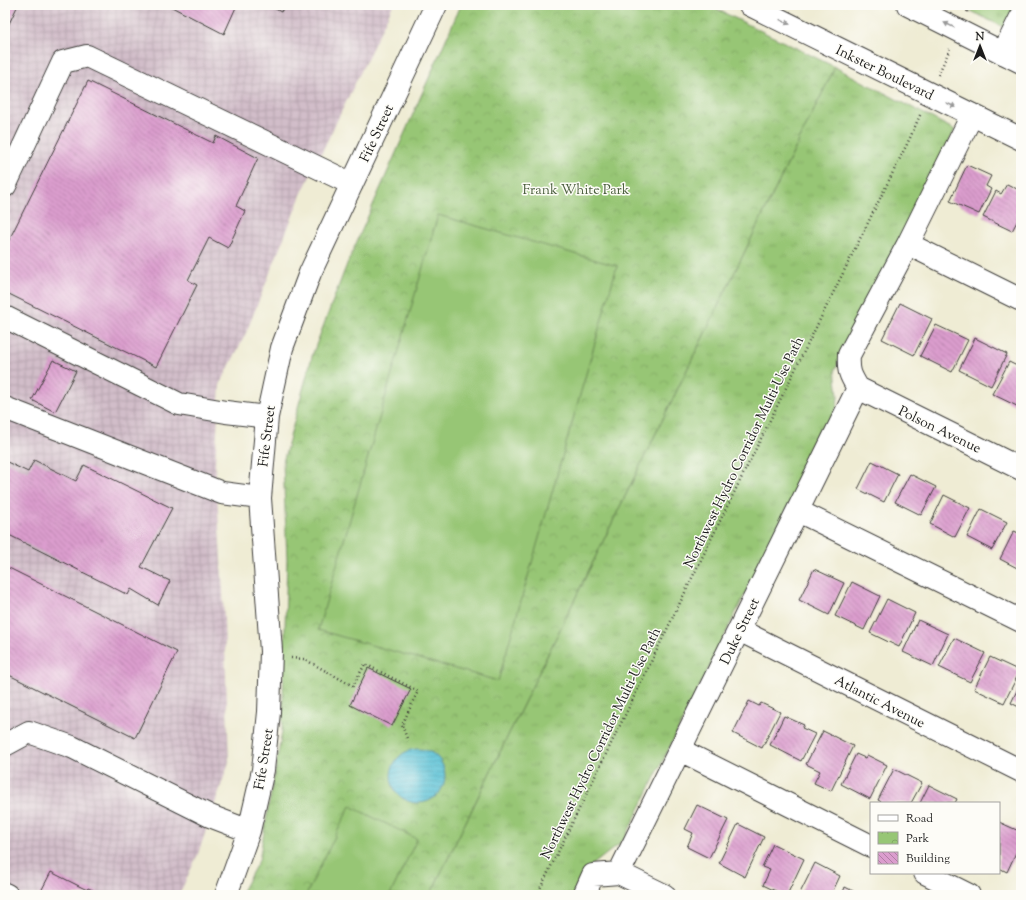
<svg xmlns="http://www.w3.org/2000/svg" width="1026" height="900" font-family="'Sorts Mill Goudy',serif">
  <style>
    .industrial { fill: url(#industrial-grid) }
    .grass { fill: url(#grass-tufts); stroke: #5a7148 }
    .park { fill: url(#park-crowns); stroke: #5a7148 }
    .pitch { fill: #97c675; stroke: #5a7148 }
    .water { fill: url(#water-rules); stroke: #3a6e79 }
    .building { fill: url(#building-back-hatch) }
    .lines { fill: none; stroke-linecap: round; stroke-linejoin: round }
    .minor-casing { stroke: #3c3b38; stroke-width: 24 }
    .major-casing { stroke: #3c3b38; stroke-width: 24 }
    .path { stroke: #3c3b38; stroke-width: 2.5; stroke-dasharray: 1 3; stroke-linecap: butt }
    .minor { stroke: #fff; stroke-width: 22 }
    .major { stroke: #fff; stroke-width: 22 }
    .oneway { fill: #999 }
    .labels { text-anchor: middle; stroke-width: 3; stroke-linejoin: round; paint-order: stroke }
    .street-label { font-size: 14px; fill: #1c1c1c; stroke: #fdfcf7 }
    .park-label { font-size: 14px; fill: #4d6040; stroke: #fdfcf7 }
  </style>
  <defs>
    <pattern id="industrial-grid" width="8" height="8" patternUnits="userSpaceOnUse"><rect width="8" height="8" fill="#d1bdc9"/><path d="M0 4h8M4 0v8" fill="none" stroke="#b3a2ac"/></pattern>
    <pattern id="grass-tufts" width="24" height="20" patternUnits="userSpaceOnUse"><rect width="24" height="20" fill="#97c675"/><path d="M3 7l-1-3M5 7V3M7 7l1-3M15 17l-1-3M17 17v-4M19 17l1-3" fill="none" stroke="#82aa65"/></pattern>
    <pattern id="park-crowns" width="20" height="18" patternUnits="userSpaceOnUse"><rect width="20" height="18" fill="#97c675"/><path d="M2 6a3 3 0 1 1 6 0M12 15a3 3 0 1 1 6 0" fill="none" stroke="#82aa65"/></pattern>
    <pattern id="water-rules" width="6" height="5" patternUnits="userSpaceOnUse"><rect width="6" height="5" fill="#59c1d6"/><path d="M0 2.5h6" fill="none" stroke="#4da5b7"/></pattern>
    <pattern id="building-back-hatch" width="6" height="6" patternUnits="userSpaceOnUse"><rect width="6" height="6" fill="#db9dce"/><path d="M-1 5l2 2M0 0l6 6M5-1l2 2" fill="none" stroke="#b17fa6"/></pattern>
  </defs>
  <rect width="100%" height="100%" fill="#fdfcf7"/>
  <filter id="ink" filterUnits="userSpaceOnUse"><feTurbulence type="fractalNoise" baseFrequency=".025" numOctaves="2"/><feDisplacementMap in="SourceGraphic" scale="8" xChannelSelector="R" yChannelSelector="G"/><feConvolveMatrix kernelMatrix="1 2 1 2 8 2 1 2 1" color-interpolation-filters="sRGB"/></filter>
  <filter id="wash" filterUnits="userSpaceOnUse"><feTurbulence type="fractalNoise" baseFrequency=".012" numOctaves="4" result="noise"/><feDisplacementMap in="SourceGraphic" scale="16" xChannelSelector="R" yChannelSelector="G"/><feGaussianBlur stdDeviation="0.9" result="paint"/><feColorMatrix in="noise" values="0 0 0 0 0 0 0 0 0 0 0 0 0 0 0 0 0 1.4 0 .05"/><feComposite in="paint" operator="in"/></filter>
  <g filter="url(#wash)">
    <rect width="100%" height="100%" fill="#efecd4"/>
    <path class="industrial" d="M 5,5 L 393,5 L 301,195 L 246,333 L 220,385 L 215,462 L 223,592 L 229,762 L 198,854 L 179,895 L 5,895 Z"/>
    <path class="grass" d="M 959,5 L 1018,5 L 1007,29 Z
      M 835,67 L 955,130 L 840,361 L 835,369 L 838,396 L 837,407 L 624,840 L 586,870 L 574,895 L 430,895 Z"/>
    <path class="park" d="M 461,5 L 708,5 L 835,67 L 430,895 L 240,895 L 259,860 L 282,732 L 287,559 L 283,462 L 313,353 L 347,264 Z"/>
    <path class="pitch" d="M 438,215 L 617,266 L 498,681 L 318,630 Z
      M 350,806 L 417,839 L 390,895 L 306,895 Z"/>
    <path class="water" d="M391 776a27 27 0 1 1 54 0a27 27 0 1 1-54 0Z"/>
    <g id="blocks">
      <path class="building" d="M 5,5 L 18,5 L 5,32 Z
        M 168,5 L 237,5 L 224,34 Z
        M 268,5 L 285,5 L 281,12 Z
        M 88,81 L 213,143 L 216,136 L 258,158 L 236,206 L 245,211 L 228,248 L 209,238 L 188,280 L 197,285 L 156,367 L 5,292 L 5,248 Z
        M 967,165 L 991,176 L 986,186 L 991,189 L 979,214 L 950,201 Z
        M 1007,184 L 1021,191 L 1021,214 L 1012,231 L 983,217 L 996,191 L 1001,194 Z
        M 900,303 L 932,319 L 914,355 L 882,339 Z
        M 936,325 L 968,340 L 952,372 L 920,356 Z
        M 975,338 L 1007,354 L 991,386 L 959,370 Z
        M 53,360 L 76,371 L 55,412 L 32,400 Z
        M 1009,362 L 1021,368 L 1021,408 L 992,394 Z
        M 34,460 L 76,481 L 84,465 L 172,508 L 141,567 L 170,581 L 158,605 L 131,589 L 128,595 L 5,533 L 5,461 L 28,472 Z
        M 872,461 L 898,474 L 884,502 L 858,489 Z
        M 910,474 L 936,487 L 921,515 L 895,502 Z
        M 944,495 L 970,508 L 955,537 L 930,524 Z
        M 981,509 L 1007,522 L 992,550 L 967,537 Z
        M 1014,531 L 1021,534 L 1021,570 L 1000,559 Z
        M 5,566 L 177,652 L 135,738 L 5,673 Z
        M 814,569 L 844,583 L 829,615 L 799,600 Z
        M 852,582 L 880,596 L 864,630 L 835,616 Z
        M 887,599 L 915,613 L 899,647 L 870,633 Z
        M 918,620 L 948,634 L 933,666 L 903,652 Z
        M 954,638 L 985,653 L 970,682 L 939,667 Z
        M 990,657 L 1020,671 L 1004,703 L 974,689 Z
        M 368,668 L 411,689 L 392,726 L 350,705 Z
        M 1021,682 L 1021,708 L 1011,703 Z
        M 749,701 L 759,706 L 761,703 L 780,712 L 762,748 L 733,733 Z
        M 784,716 L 804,725 L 802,728 L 815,734 L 801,761 L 770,745 Z
        M 823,731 L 853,746 L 831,791 L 814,783 L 820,771 L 806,764 Z
        M 856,754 L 865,758 L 867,755 L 887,765 L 870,799 L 841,784 Z
        M 894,769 L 922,783 L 911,803 L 883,803 L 878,800 Z
        M 929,785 L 957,799 L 955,803 L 920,803 Z
        M 697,805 L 728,820 L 709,858 L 687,847 L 693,833 L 685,829 Z
        M 999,822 L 1021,832 L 1021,842 L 1007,872 L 999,868 Z
        M 738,824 L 764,837 L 745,877 L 719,863 Z
        M 773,844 L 804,859 L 787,895 L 784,895 L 763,885 L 770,870 L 762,867 Z
        M 815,863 L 840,876 L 831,895 L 799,895 Z
        M 51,872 L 87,890 L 88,888 L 99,893 L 98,895 L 39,895 Z
        M 845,887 L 861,895 L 842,895 Z"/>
    </g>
  </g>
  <g filter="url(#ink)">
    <use href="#blocks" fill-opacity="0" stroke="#3c3b38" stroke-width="1"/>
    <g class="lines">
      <defs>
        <path id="minor" d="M 1003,53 L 1021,17
          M 5,186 L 63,62 L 87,56 L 352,184
          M 908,244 L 1021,300
          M 5,317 L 179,404 L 226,412 L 267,417
          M 858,388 C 850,375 848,371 849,355 L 908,244 L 972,115
          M 858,388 L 1021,469
          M 5,408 L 222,493 L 260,498
          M 798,511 L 1021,621
          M 739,630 L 1021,771
          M 5,745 L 29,732 L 72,747 L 210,816 L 249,831
          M 680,750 L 871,846
          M 619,873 L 858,388
          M 619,873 L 664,895
          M 925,873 L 969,895
          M 5,894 L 7,895
          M 226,895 L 249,831 L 263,770 L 269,712 L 271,651 L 260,498 L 267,417 L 282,348 L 310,273 L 436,5
          M 584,895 L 593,875 L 619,873"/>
        <path id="major" d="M 750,5 L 1021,139
          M 908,5 L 1021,62"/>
      </defs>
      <use href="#minor" class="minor-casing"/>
      <use href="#major" class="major-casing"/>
      <path class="path" d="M 967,12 L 970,5
        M 938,75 L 950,49
        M 291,658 L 304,659 L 353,686 L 365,664 L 418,691 L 402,725 L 408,741
        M 537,895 L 717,527 L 909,140 L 921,113"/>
      <use href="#minor" class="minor"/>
      <use href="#major" class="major"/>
    </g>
    <defs><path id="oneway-solid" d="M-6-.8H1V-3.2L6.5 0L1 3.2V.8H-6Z"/></defs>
    <g class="oneway">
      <use href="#oneway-solid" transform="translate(785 22) rotate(26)"/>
      <use href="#oneway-solid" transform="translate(949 25) rotate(-154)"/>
      <use href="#oneway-solid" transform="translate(951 105) rotate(26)"/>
    </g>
  </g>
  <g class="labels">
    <g class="street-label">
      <text transform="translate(885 72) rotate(26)" y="5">Inkster Boulevard</text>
      <text transform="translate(376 133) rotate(-65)" y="5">Fife Street</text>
      <text transform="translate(940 429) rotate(26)" y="5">Polson Avenue</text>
      <text transform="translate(266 436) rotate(-83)" y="5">Fife Street</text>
      <text transform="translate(743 452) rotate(-64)" y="5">Northwest Hydro Corridor Multi-Use Path</text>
      <text transform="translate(739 631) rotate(-64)" y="5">Duke Street</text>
      <text transform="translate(880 701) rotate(27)" y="5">Atlantic Avenue</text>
      <text transform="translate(600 743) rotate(-64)" y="5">Northwest Hydro Corridor Multi-Use Path</text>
      <text transform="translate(263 759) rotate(-81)" y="5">Fife Street</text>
    </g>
    <g class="park-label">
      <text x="576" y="194">Frank White Park</text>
    </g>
  </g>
  <rect width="1026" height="900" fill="none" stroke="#fdfcf7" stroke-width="20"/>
  <rect x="870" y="802" width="130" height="72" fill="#fdfcf7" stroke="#a3a29f"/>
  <rect x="878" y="815" width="20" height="6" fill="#ffffff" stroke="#a3a29f"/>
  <text x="906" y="822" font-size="12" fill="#1c1c1c">Road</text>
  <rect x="878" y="832" width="20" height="12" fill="url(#park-crowns)" stroke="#a3a29f"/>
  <text x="906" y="842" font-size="12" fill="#1c1c1c">Park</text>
  <rect x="878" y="852" width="20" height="12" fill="url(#building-back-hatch)" stroke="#a3a29f"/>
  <text x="906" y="862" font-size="12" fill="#1c1c1c">Building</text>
  <g transform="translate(980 46)" stroke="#fdfcf7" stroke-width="3" paint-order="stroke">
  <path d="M0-3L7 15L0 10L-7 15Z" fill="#1c1c1c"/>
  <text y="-6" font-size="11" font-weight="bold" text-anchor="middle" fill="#1c1c1c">N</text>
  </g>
</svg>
